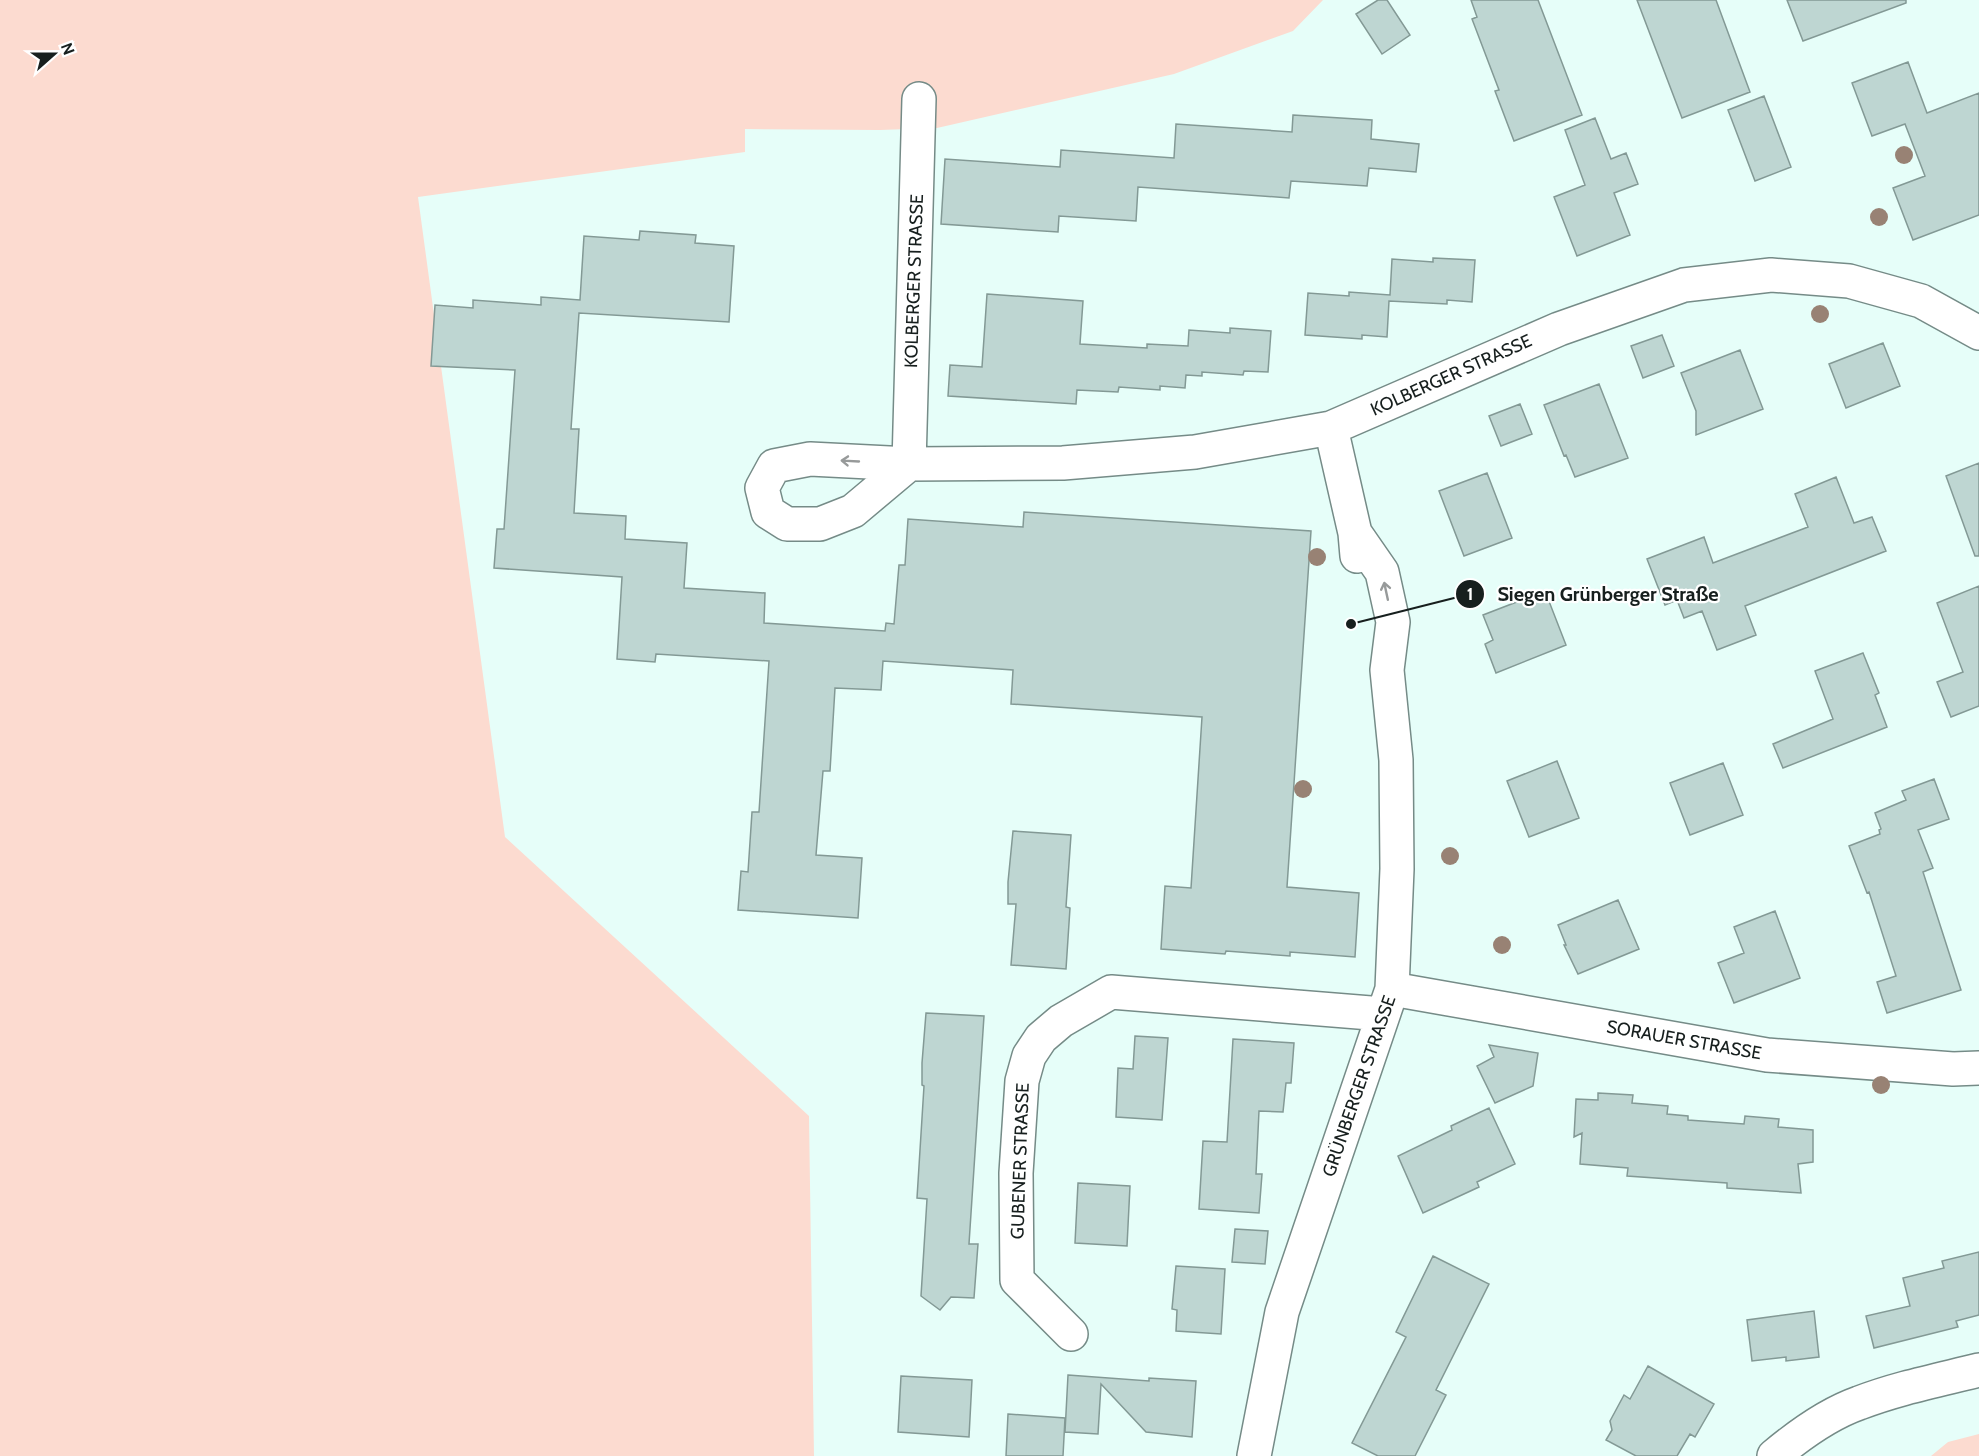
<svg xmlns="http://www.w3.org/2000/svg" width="1979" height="1456" font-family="Cabin,sans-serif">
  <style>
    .green { fill: #fcdbd0 }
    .building { fill: #bed6d2; stroke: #839995; stroke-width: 1.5 }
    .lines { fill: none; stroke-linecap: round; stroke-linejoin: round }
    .minor-casing { stroke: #758b87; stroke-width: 36 }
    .minor { stroke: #fff; stroke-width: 33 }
    .tree { fill: #988274 }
    .oneway { stroke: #979a9a }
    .labels { text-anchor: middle; stroke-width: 4.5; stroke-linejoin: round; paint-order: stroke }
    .street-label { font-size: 18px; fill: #171f1e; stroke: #fff }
    .leader { fill: none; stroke: #171f1e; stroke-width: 2 }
    .callout-dot { fill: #171f1e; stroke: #fff; stroke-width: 2 }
    .mark-label { font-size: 18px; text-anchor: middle; font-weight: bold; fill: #fff }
    .callout-label { font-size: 20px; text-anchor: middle; font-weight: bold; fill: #171f1e; stroke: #fff; stroke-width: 4.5; stroke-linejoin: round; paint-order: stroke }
  </style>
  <rect width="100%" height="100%" fill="#e6fef9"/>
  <path class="green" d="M 0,0 L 1323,0 L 1293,31 L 1174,74 L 937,128 L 880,130 L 745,129 L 745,152 L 418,197 L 505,837 L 809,1116 L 814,1456 L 0,1456 Z
    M 1979,1434 L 1979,1456 L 1931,1456 L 1948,1442 Z"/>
  <path class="building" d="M 1378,0 L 1387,0 L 1410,35 L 1382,54 L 1356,14 Z
    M 1471,0 L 1538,0 L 1582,115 L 1514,141 L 1495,91 L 1499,90 L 1472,19 L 1477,17 Z
    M 1637,0 L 1716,0 L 1750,92 L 1682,118 Z
    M 1787,0 L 1906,0 L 1906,3 L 1803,41 Z
    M 1908,62 L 1927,113 L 1979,93 L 1979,215 L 1913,240 L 1893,188 L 1925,176 L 1905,124 L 1872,136 L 1852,83 Z
    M 1764,96 L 1791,167 L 1755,181 L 1728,110 Z
    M 1293,115 L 1372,120 L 1371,139 L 1419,144 L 1416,172 L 1369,168 L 1367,186 L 1291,181 L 1289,198 L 1138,187 L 1136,221 L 1059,216 L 1058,232 L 941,224 L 945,159 L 1060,167 L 1061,150 L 1174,158 L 1176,124 L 1292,132 Z
    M 1595,118 L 1611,159 L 1626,153 L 1638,184 L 1614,193 L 1630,235 L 1577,256 L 1554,197 L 1585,185 L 1565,130 Z
    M 640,231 L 696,235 L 695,243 L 734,246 L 729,322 L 579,313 L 571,429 L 579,429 L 574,513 L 626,516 L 625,539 L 687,543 L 684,588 L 765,593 L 764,623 L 885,631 L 886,623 L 894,624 L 899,565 L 905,565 L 908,519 L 1023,527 L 1024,512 L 1311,531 L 1287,887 L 1359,893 L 1355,957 L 1290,952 L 1290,956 L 1226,951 L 1225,954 L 1161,949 L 1165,886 L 1191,888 L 1202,717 L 1011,704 L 1013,670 L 883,661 L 881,690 L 835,688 L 830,771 L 823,771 L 816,855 L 862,858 L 858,918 L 738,910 L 741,871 L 748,872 L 752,812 L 759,812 L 769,661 L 656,654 L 655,662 L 617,659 L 622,577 L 494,568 L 497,529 L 504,529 L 515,370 L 431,366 L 435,305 L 473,308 L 473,300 L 541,305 L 541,297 L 580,300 L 584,236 L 639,240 Z
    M 1433,258 L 1475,260 L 1472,302 L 1447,300 L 1447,304 L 1389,301 L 1387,337 L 1362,335 L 1362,339 L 1305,335 L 1308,293 L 1349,296 L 1349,292 L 1390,295 L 1392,259 L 1433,262 Z
    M 987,294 L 1083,301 L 1080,344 L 1147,348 L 1147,344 L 1188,346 L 1189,330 L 1230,333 L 1230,328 L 1271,331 L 1268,372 L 1244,371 L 1243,375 L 1202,372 L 1202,376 L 1186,375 L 1185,388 L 1160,386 L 1160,390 L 1119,387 L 1118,392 L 1077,390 L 1076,404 L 948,396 L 950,365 L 982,367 Z
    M 1662,335 L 1674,366 L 1643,378 L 1631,346 Z
    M 1883,343 L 1900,386 L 1846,408 L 1829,364 Z
    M 1740,350 L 1763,409 L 1696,435 L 1696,411 L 1681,373 Z
    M 1599,384 L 1628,458 L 1575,477 L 1566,455 L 1564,456 L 1544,405 Z
    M 1520,404 L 1532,434 L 1501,446 L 1489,416 Z
    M 1979,463 L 1979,556 L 1975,556 L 1946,476 Z
    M 1487,473 L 1512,538 L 1464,556 L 1439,491 Z
    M 1836,477 L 1854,523 L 1872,517 L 1886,551 L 1745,606 L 1756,635 L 1717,650 L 1702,611 L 1684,618 L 1677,600 L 1665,605 L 1647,559 L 1704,537 L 1713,563 L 1808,527 L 1795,494 Z
    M 1979,586 L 1979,706 L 1951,717 L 1937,682 L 1963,672 L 1937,603 Z
    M 1545,591 L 1566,645 L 1496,673 L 1485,644 L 1493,640 L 1483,615 Z
    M 1863,653 L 1879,693 L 1875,695 L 1887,727 L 1783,768 L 1773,744 L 1833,719 L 1815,671 Z
    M 1557,761 L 1579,818 L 1529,837 L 1507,781 Z
    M 1723,763 L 1743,815 L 1690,835 L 1670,783 Z
    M 1934,779 L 1949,819 L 1918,830 L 1933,868 L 1923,872 L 1961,990 L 1887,1013 L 1877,982 L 1896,976 L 1869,892 L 1867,893 L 1849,846 L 1880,834 L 1879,830 L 1881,829 L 1875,813 L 1906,800 L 1902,791 Z
    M 1013,831 L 1071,835 L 1066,907 L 1070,908 L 1066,969 L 1011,965 L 1016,904 L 1008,904 L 1008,882 Z
    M 1618,900 L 1639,949 L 1578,974 L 1564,945 L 1566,945 L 1558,925 Z
    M 1775,911 L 1800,978 L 1734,1003 L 1718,963 L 1744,953 L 1734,927 Z
    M 926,1013 L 984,1016 L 969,1244 L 978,1244 L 974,1298 L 951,1297 L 940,1310 L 921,1296 L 927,1199 L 917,1198 L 924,1086 L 922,1085 L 922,1063 Z
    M 1135,1036 L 1168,1038 L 1162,1120 L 1116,1117 L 1118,1068 L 1133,1069 Z
    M 1233,1039 L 1294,1043 L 1291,1083 L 1286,1083 L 1283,1112 L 1259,1111 L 1256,1174 L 1262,1174 L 1259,1213 L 1199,1209 L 1203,1141 L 1227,1142 Z
    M 1489,1045 L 1538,1053 L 1533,1086 L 1495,1103 L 1477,1066 L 1494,1057 Z
    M 1598,1093 L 1633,1095 L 1632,1103 L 1668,1106 L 1667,1114 L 1688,1116 L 1688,1120 L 1744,1124 L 1745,1116 L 1779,1119 L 1778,1127 L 1813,1130 L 1813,1162 L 1798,1164 L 1801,1193 L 1727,1188 L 1727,1183 L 1627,1176 L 1628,1168 L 1580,1164 L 1582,1133 L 1574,1137 L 1576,1099 L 1598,1100 Z
    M 1489,1108 L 1515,1164 L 1477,1182 L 1479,1187 L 1423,1213 L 1398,1156 L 1452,1130 L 1451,1126 Z
    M 1078,1183 L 1130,1186 L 1127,1246 L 1075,1243 Z
    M 1235,1229 L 1268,1231 L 1265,1264 L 1232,1262 Z
    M 1979,1252 L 1979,1315 L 1956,1321 L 1958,1327 L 1874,1348 L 1866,1316 L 1910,1306 L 1903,1278 L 1944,1268 L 1942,1261 Z
    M 1433,1256 L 1489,1284 L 1436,1390 L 1446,1395 L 1415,1456 L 1378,1456 L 1352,1443 L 1406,1337 L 1396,1332 Z
    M 1176,1266 L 1225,1269 L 1221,1334 L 1176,1331 L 1177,1310 L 1172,1309 Z
    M 1814,1311 L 1819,1357 L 1786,1361 L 1786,1357 L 1752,1361 L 1747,1320 Z
    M 1648,1366 L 1714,1404 L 1695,1437 L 1690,1434 L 1677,1456 L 1636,1456 L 1606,1440 L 1612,1430 L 1610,1421 L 1624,1395 L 1630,1399 Z
    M 1068,1375 L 1149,1381 L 1149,1378 L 1196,1381 L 1192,1437 L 1146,1432 L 1101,1384 L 1098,1434 L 1065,1432 Z
    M 901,1376 L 972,1380 L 969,1437 L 898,1432 Z
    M 1008,1414 L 1065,1418 L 1063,1456 L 1006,1456 Z"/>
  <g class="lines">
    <defs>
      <path id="minor" d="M 919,99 L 909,464 L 853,511 L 820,524 L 787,524 L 768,512 L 762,488 L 774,466 L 810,459 L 909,464 L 1063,463 L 1195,452 L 1331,428 L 1559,329 L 1684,285 L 1771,275 L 1849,281 L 1921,301 L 1979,333
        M 1331,428 L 1355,533 L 1357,556
        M 1392,989 L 1767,1055 L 1953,1069 L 1979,1068
        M 1071,1334 L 1017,1280 L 1016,1173 L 1022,1081 L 1029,1056 L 1041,1038 L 1061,1021 L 1111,992 L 1383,1014
        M 1254,1456 L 1282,1312 L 1392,989 L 1397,869 L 1396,760 L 1387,670 L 1393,622 L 1382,572 L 1355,533
        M 1774,1456 C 1799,1435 1828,1414 1859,1403 C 1898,1388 1939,1380 1979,1370"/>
    </defs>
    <use href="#minor" class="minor-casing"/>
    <use href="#minor" class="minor"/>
  </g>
  <g class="tree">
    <circle cx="1904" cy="155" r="9"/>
    <circle cx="1879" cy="217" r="9"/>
    <circle cx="1820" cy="314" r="9"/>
    <circle cx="1317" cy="557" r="9"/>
    <circle cx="1303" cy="789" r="9"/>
    <circle cx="1450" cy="856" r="9"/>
    <circle cx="1502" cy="945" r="9"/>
    <circle cx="1881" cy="1085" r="9"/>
  </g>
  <defs><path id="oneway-shaft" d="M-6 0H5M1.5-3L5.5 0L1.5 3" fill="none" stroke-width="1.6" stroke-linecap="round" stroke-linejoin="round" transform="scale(1.5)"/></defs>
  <g class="oneway">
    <use href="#oneway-shaft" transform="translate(850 461) rotate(-177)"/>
    <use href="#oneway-shaft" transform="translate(1386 591) rotate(-102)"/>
  </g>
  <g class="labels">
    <g class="street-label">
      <text transform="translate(914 281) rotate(-88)" y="6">KOLBERGER STRASSE</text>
      <text transform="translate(1451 375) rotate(-24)" y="6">KOLBERGER STRASSE</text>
      <text transform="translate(1684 1040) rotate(10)" y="6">SORAUER STRASSE</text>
      <text transform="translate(1359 1086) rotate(-71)" y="6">GRÜNBERGER STRASSE</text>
      <text transform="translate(1020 1161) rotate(-88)" y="6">GUBENER STRASSE</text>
    </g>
  </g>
  <path class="leader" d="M1351 624L1470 594"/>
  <g class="callout-dot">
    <circle cx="1351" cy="624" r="6"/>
    <circle cx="1470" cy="594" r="15"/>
  </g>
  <g class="mark-label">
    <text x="1470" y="600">1</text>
  </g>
  <g class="callout-label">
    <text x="1608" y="601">Siegen Grünberger Straße</text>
  </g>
  <g transform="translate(54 54) rotate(69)" stroke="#ffffff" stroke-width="4.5" paint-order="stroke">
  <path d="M0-4.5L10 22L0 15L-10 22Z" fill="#171f1e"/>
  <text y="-9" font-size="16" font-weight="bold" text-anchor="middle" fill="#171f1e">N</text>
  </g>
</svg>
